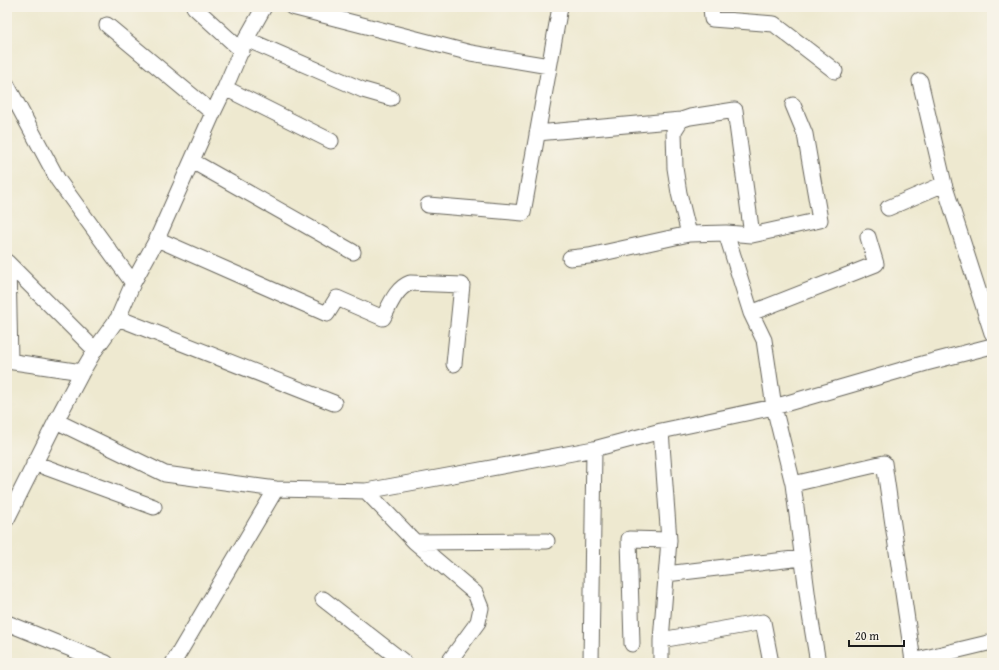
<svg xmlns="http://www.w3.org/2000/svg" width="999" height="670" font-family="'Gentium Book Plus',serif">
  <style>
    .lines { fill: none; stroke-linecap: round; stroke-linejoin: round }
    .minor-casing { stroke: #66645b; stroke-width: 17 }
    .minor { stroke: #fff; stroke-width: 15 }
  </style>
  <rect width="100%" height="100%" fill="#f7f3e8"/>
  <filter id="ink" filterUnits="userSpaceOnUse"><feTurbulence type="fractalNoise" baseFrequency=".025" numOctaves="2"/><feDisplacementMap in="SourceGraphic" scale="8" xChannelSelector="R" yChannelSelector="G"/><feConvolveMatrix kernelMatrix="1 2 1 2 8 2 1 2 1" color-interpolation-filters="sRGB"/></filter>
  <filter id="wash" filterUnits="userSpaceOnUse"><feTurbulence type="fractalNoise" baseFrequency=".012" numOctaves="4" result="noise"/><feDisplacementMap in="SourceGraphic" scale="16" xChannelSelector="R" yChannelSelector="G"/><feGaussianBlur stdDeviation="0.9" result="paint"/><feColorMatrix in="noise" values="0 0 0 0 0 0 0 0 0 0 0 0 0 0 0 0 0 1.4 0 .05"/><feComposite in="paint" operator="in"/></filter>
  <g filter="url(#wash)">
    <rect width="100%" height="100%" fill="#eee9d0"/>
  </g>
  <g filter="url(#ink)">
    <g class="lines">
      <defs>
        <path id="minor" d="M 194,7 L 242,51
          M 292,7 L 471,53 L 549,66
          M 711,7 L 712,19 L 774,24 L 835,71
          M 107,25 L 213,113
          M 246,39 L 363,90 L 391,98
          M 920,81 L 944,184 L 992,333
          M 7,85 L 58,180 L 133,283
          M 225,88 L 331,141
          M 537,133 L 681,120
          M 192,161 L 353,252
          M 428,205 L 523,213 L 560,7
          M 888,208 L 944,184
          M 726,233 L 752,235 L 820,220 L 805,134 L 793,105
          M 689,234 L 679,193 L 675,168 L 674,131 L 681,120 L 690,117 L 735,110 L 752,235
          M 157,239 L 327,314 L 337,298 L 383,318 C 390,305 396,288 410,283 L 462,285 L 454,364
          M 570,258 L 589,256 L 689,234 L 726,233 L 751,313 L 764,340 L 774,407 L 793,484 L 810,615 L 818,663
          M 7,262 L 95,350
          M 8,264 L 10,361
          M 751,313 L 876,264 L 868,237
          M 118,318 L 334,403
          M 7,361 L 82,372
          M 56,421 L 165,474 L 276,489 L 366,491 L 594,449 L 661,431 L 774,407 L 926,363 L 992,346
          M 661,431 L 669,540 L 661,640 L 661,663
          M 34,463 L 154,507
          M 793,484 L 884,463 L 913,661 L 992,642
          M 366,491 L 415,542 L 475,593 L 481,608 L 478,622 L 448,663
          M 7,519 L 56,421 L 82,372 L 95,350 L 118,318 L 133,283 L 157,239 L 213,113 L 225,88 L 246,39 L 264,7
          M 415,542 L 547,541
          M 666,574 L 802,558
          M 323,599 L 405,663
          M 7,623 L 106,663
          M 661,640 L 763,622 L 771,663
          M 632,644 L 629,539 L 669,540
          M 173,663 L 276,489
          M 591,663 L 594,449"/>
      </defs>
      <use href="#minor" class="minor-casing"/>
      <use href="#minor" class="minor"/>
    </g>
  </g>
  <rect width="999" height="670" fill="none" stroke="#f7f3e8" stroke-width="24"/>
  <path d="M849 640v6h55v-6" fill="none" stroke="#1c1c1c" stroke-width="2"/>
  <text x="855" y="640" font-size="12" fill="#1c1c1c" stroke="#f7f3e8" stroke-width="3" paint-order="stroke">20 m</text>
</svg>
